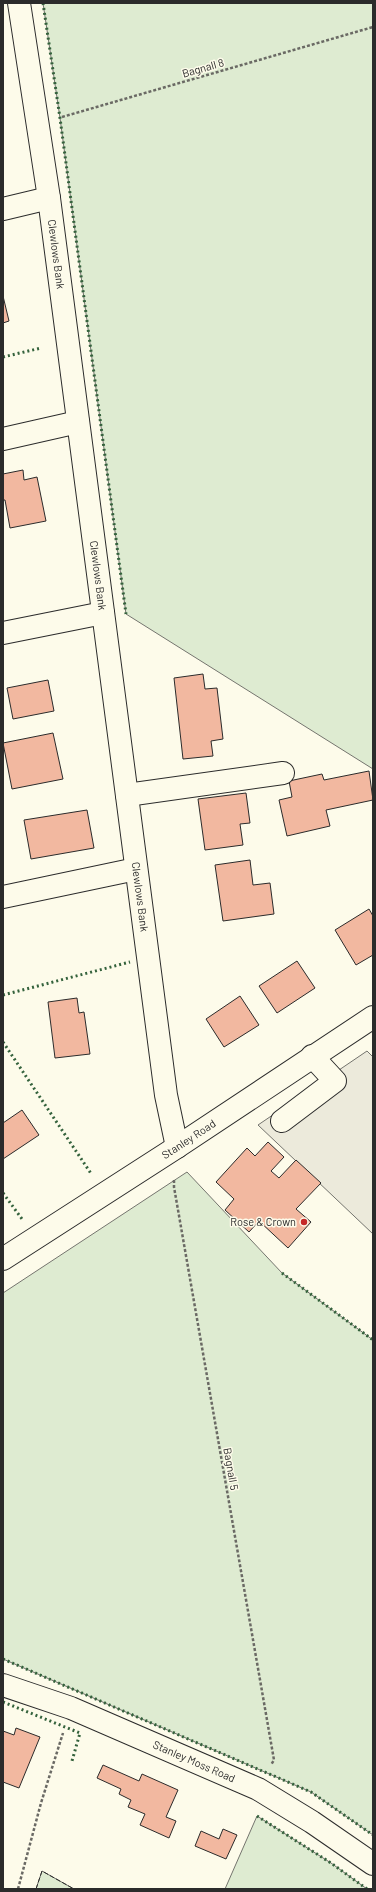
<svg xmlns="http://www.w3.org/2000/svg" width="376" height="1892" font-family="Barlow,sans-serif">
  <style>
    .green { fill: #deebd1; stroke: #74746e }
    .parking { fill: #eceadb; stroke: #74746e }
    .building { fill: #f2b8a0; stroke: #2b2b2b }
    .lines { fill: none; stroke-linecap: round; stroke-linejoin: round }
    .minor-casing { stroke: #2b2b2b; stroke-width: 24 }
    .path { stroke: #6a6964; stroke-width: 2.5; stroke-dasharray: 3 2; stroke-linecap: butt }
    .minor { stroke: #fdfbea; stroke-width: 22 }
    .hedge { stroke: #34623c; stroke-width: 3; stroke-dasharray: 2 3; stroke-linecap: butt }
    .fence { stroke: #2b2b2b; stroke-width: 1; stroke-dasharray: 5 2; stroke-linecap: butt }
    .poi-dot { fill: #c62828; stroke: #fdfbea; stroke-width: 1.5 }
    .labels { text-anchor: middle; stroke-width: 3; stroke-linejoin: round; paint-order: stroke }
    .street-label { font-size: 11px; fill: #2b2b2b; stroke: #fdfbea }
    .poi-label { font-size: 11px; fill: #2b2b2b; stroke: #fdfbea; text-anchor: end }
  </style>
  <rect width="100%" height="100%" fill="#fdfbea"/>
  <path class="green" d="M 43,3 L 373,3 L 373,769 L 126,614 L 60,118 Z
    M 187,1172 L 282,1273 L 373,1340 L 373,1835 L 311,1792 L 3,1659 L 3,1293 Z
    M 257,1816 L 331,1863 L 367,1889 L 225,1889 Z
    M 42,1871 L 74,1889 L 36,1889 Z"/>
  <path class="parking" d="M 367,1051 L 373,1057 L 373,1234 L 258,1125 Z"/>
  <path class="building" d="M 3,296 L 9,321 L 3,323 Z
    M 23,470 L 24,480 L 37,477 L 46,521 L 10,528 L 5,500 L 3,500 L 3,474 Z
    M 203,674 L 205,689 L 217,688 L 223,739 L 211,741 L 213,756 L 183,759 L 174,678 Z
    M 48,680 L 54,711 L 13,719 L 7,688 Z
    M 53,733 L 63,779 L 12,789 L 3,743 Z
    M 369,771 L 373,800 L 326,810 L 330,826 L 287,836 L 279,800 L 292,797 L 289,781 L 322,774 L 324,780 Z
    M 246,793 L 250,823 L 240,824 L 243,845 L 205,850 L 198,799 Z
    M 87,810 L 94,848 L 31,859 L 24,820 Z
    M 250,860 L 253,885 L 270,883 L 274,914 L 223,921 L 215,865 Z
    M 369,909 L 373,916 L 373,955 L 356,965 L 335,930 Z
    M 297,961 L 315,988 L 277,1013 L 259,986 Z
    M 240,996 L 259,1025 L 224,1047 L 206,1019 Z
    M 77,998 L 79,1013 L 84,1012 L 90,1054 L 55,1058 L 48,1002 Z
    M 22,1110 L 39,1135 L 3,1159 L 3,1123 Z
    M 268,1142 L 284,1157 L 271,1171 L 279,1178 L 296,1160 L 321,1183 L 296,1209 L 311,1222 L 288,1248 L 259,1221 L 249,1232 L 225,1210 L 234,1199 L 216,1182 L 247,1148 L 255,1156 Z
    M 16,1728 L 40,1737 L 19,1788 L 3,1782 L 3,1731 L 14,1735 Z
    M 103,1765 L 139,1781 L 142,1774 L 178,1790 L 166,1817 L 176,1821 L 169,1838 L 140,1825 L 145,1814 L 128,1807 L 131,1800 L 119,1794 L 121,1789 L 97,1778 Z
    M 223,1829 L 237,1835 L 226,1859 L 195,1846 L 201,1831 L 219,1839 Z"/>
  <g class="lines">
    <defs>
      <g id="minor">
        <path id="s1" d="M 19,3 L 49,198 L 166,1095 L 177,1147"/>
        <path d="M 3,209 L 49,198"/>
        <path d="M 3,439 L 78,422"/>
        <path d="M 3,633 L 103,613"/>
        <path d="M 127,795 L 283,773"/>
        <path d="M 3,897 L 136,869"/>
        <path d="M 282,1121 L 335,1081 L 312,1056"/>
        <path id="s2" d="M 3,1259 L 177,1147 L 373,1017"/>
        <path id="s3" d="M 3,1685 L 71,1708 L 258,1789 L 312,1822 L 373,1864"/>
      </g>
    </defs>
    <use href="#minor" class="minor-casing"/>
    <path class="path" d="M 62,117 L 373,27
      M 174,1180 L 174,1187 L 274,1760 L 271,1765
      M 18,1889 L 41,1803 L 63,1733"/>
    <use href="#minor" class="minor"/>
    <path class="hedge" d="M 43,3 L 60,118 L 126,614
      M 3,357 L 41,348
      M 3,995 L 130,962
      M 3,1042 L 92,1175
      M 3,1193 L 22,1219
      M 282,1273 L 373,1340
      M 3,1659 L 311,1792 L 373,1835
      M 3,1702 L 80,1733 L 72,1761
      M 257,1816 L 331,1863 L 367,1889"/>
    <path class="fence" d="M 36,1889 L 42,1871 L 74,1889"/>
  </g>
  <circle class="poi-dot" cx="304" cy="1222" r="4"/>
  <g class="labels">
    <g class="street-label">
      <text transform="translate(203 68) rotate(-16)" y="4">Bagnall 8</text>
      <text dy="4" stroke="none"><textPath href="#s1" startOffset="254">Clewlows Bank</textPath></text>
      <text dy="4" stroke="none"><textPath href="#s1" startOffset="578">Clewlows Bank</textPath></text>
      <text dy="4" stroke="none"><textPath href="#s1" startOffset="902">Clewlows Bank</textPath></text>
      <text dy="4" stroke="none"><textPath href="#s2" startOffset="221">Stanley Road</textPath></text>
      <text transform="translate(231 1469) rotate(80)" y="4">Bagnall 5</text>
      <text dy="4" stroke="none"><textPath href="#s3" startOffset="206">Stanley Moss Road</textPath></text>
    </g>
    <g class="poi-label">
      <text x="296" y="1226">Rose &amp; Crown</text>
    </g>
  </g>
  <rect width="376" height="1892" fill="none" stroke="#2b2b2b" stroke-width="8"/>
</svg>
